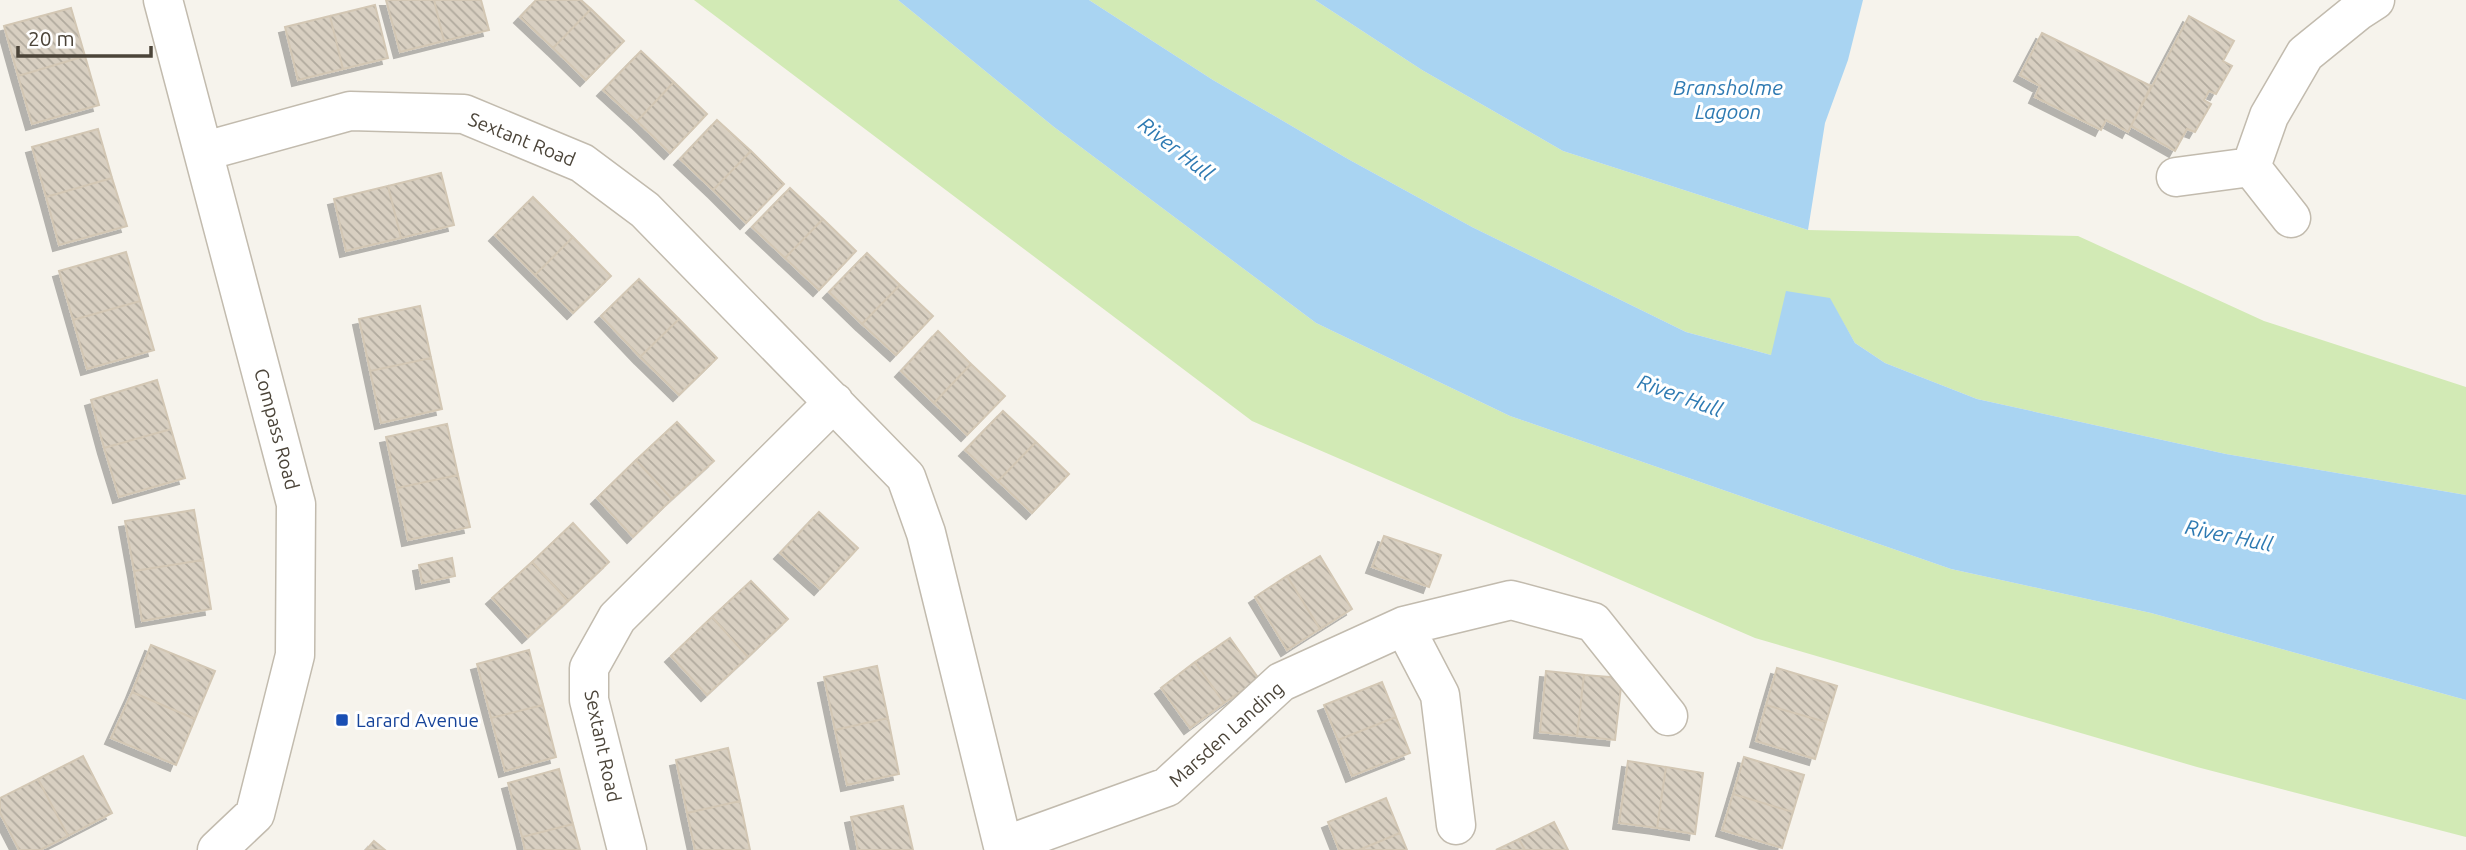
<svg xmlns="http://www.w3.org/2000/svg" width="2466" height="850" font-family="Ubuntu,sans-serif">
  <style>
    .grass { fill: #d2eab5 }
    .water { fill: #a9d4f2 }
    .building { fill: url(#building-back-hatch); stroke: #d3c7b4; stroke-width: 2; filter: url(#shadow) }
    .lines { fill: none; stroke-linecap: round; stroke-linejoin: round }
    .minor-casing { stroke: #c2bbae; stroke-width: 41 }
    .minor { stroke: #fff; stroke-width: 38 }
    .transit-dot { fill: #1a4fb4; stroke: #fff; stroke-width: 2.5 }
    .labels { text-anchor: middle; stroke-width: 6; stroke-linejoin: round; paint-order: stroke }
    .street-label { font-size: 19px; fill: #4b4439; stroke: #fff }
    .transit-label { font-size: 19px; fill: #164399; stroke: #fff; text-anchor: start }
    .water-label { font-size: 21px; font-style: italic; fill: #2e7ab2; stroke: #fff }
  </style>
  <defs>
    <pattern id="building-back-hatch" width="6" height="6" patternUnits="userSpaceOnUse" patternTransform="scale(1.75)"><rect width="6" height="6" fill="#d8cfc1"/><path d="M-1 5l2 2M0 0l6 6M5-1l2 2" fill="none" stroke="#b1aa9e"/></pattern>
    <filter id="shadow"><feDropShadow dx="-6" dy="6" stdDeviation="0" flood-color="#0004"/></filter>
  </defs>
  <rect width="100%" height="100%" fill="#f6f3ec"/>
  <path class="grass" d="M 694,0 L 898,0 L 1054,127 L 1316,323 L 1510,416 L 1951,569 L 2151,613 L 2466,700 L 2466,837 L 2197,767 L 1755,638 L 1252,421 Z
    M 1089,0 L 1315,0 L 1422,70 L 1563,151 L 1808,230 L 2078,236 L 2264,321 L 2466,387 L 2466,495 L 2226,454 L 1977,399 L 1885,363 L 1855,343 L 1829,298 L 1771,355 L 1686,332 L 1472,227 L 1348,159 L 1213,80 Z"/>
  <path class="water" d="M 898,0 L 1089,0 L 1213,80 L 1348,159 L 1472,227 L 1686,332 L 1771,355 L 1786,291 L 1830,298 L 1855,343 L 1885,363 L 1977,399 L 2226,454 L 2466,495 L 2466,700 L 2151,613 L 1951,569 L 1510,416 L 1316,323 L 1054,127 Z
    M 1315,0 L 1863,0 L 1848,60 L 1825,123 L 1808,230 L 1563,151 L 1422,70 Z"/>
  <path class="building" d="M 386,0 L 434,0 L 444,41 L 400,52 Z
    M 434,0 L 481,0 L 489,30 L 444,41 Z
    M 536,0 L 581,0 L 591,9 L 553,48 L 520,17 Z
    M 375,5 L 388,58 L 343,69 L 330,16 Z
    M 71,8 L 85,56 L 18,76 L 4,26 Z
    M 591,9 L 624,41 L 586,80 L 553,48 Z
    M 330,16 L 343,69 L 298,80 L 285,27 Z
    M 2189,16 L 2234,41 L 2223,61 L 2232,66 L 2216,94 L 2209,91 L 2204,100 L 2211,104 L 2195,132 L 2187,129 L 2175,151 L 2131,126 Z
    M 2042,33 L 2151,86 L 2128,132 L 2106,120 L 2101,130 L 2035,97 L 2040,86 L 2020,75 Z
    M 641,51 L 674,82 L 637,121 L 603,90 Z
    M 85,56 L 99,105 L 32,124 L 18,76 Z
    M 674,82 L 707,114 L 670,153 L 637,121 Z
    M 717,120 L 751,151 L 713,190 L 680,159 Z
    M 98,129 L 112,178 L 46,197 L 32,147 Z
    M 751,151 L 784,184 L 746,223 L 713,190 Z
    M 441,173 L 454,225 L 401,238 L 388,186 Z
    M 112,178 L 127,226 L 59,245 L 46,197 Z
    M 388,186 L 401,238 L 346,251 L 334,199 Z
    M 790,188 L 823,219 L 785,258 L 752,227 Z
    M 533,197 L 573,237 L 535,275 L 495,235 Z
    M 823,219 L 856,251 L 819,290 L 785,258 Z
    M 573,237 L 611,276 L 573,313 L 535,275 Z
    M 126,252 L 140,301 L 73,320 L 59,271 Z
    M 867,253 L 900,285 L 862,324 L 829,292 Z
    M 639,279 L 679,319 L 640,357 L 601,316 Z
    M 900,285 L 933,316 L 896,355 L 862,324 Z
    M 140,301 L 154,350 L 87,369 L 73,320 Z
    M 420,306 L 431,358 L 370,371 L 359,319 Z
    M 679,319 L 717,358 L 679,395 L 640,357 Z
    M 938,331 L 971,364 L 934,403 L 901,371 Z
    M 431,358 L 442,409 L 381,423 L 370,371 Z
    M 971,364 L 1005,396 L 967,435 L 934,403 Z
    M 157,380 L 171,429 L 104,448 L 91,400 Z
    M 1003,411 L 1036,442 L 998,481 L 965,450 Z
    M 677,422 L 714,461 L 672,499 L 636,460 Z
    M 447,424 L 458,475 L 397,488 L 386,437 Z
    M 171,429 L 185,478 L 119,497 L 104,448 Z
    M 1036,442 L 1069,474 L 1032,513 L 998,481 Z
    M 636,460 L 672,499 L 633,537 L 597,498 Z
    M 458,475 L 470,527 L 408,540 L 397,488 Z
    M 194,510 L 203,560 L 134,571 L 125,521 Z
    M 819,512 L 858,548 L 820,589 L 780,553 Z
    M 573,523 L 609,562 L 568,601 L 532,562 Z
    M 1384,536 L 1441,555 L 1429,587 L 1372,567 Z
    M 1320,556 L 1352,609 L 1320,629 L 1287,576 Z
    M 452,558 L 455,576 L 422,583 L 419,565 Z
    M 203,560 L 211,609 L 142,621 L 134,571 Z
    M 532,562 L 568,601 L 528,637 L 492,598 Z
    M 1287,576 L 1320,629 L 1287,650 L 1255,597 Z
    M 751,581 L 788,619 L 748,657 L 712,617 Z
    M 712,617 L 748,657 L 707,695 L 671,656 Z
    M 1230,638 L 1259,679 L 1224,703 L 1195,662 Z
    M 151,645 L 215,671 L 195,719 L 132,692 Z
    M 529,650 L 543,705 L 491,718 L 477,664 Z
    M 1195,662 L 1224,703 L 1190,728 L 1161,688 Z
    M 877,666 L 888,718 L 835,730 L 824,677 Z
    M 1777,668 L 1837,686 L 1826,722 L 1766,705 Z
    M 1546,671 L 1584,675 L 1577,736 L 1540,732 Z
    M 1584,675 L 1622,678 L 1615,740 L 1577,736 Z
    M 1382,682 L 1396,717 L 1338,740 L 1324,705 Z
    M 132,692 L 195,719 L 176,765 L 111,738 Z
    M 543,705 L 556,757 L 505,771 L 491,718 Z
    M 1766,705 L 1826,722 L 1815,759 L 1756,741 Z
    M 1396,717 L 1410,753 L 1352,776 L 1338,740 Z
    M 888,718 L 899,774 L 847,785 L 835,730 Z
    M 728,748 L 740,801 L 687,813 L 676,760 Z
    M 83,756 L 112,813 L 68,836 L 38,779 Z
    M 1744,757 L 1804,775 L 1793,812 L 1733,794 Z
    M 1628,761 L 1666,767 L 1657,828 L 1619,823 Z
    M 1666,767 L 1703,773 L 1695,834 L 1657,828 Z
    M 559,769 L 573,824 L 522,837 L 508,783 Z
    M 38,779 L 68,836 L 40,850 L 19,850 L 0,813 L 0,798 Z
    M 1733,794 L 1793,812 L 1782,848 L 1722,830 Z
    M 1386,798 L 1400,833 L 1359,850 L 1339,850 L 1328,822 Z
    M 740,801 L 750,850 L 695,850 L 687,813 Z
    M 903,806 L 913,850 L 858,850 L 851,817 Z
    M 1554,822 L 1568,850 L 1525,850 L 1519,839 Z
    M 573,824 L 580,850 L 525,850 L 522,837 Z
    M 1400,833 L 1407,850 L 1359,850 Z
    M 1519,839 L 1525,850 L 1496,850 Z
    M 374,841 L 385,850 L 366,850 Z"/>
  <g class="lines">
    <defs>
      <path id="minor" d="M 163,0 L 296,504 L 295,655 L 255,814 L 217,850
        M 205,151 L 350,111 L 464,114 L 582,163 L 645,210 L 906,477 L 926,533 L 1004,850
        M 2251,167 L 2269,116 L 2305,54 L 2358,11 L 2375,0
        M 2176,177 L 2251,167 L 2291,218
        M 1404,626 L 1440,695 L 1456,825
        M 1004,846 L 1167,787 L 1281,682 L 1404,626 L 1511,600 L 1593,622 L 1668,716
        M 627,850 L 589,700 L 589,668 L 617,618 L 834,402"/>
    </defs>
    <use href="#minor" class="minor-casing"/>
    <use href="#minor" class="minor"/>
  </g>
  <rect class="transit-dot" x="335" y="713" width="14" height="14" rx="3.5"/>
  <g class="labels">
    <g class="street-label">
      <text transform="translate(522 139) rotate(22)" y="7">Sextant Road</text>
      <text transform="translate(277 429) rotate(75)" y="7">Compass Road</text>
      <text transform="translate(1226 734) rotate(-42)" y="7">Marsden Landing</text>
      <text transform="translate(603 746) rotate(78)" y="7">Sextant Road</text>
    </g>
    <g class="transit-label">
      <text x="356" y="727">Larard Avenue</text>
    </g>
    <g class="water-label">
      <text x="1728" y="95">Bransholme<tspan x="1728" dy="24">Lagoon</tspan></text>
      <text transform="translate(1176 149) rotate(38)" y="7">River Hull</text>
      <text transform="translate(1680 396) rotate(20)" y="7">River Hull</text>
      <text transform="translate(2229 536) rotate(12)" y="7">River Hull</text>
    </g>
  </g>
  <path d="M18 46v10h133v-10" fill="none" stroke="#4b4439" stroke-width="3.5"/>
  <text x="28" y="46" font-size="21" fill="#4b4439" stroke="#ffffff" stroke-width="5" paint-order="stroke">20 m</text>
</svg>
